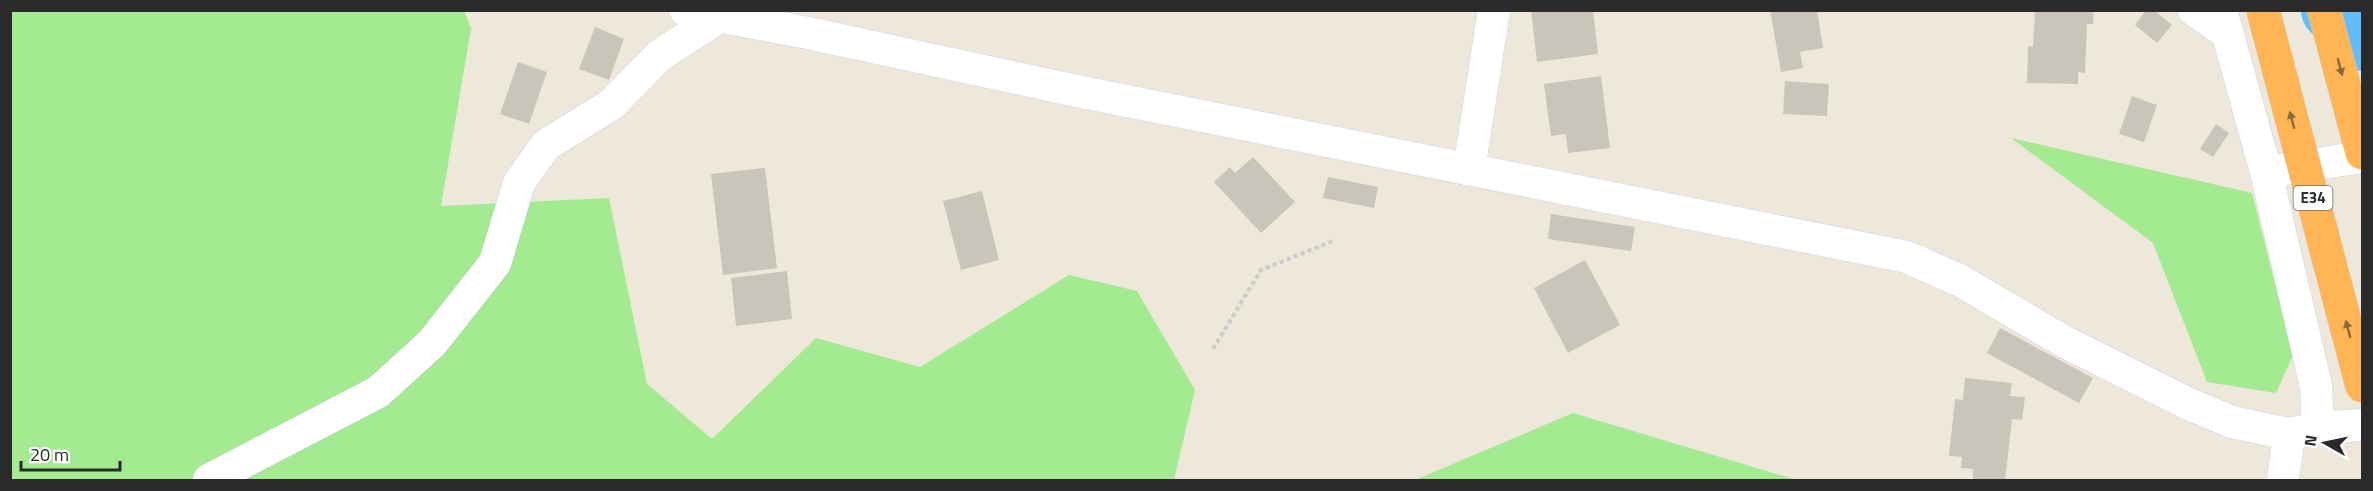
<svg xmlns="http://www.w3.org/2000/svg" width="2373" height="491" font-family="'Titillium Web',sans-serif">
  <style>
    .green { fill: #a3ea91 }
    .lines { fill: none; stroke-linecap: round; stroke-linejoin: round }
    .river { stroke: #63bdfa; stroke-width: 60 }
    .building { fill: #c9c5ba }
    .street-casing { stroke: #cfd1e4; stroke-width: 33 }
    .highway-casing { stroke: #ccc; stroke-width: 34 }
    .path { stroke: #ccc; stroke-width: 4; stroke-dasharray: 4.5 3; stroke-linecap: butt }
    .street { stroke: #fff; stroke-width: 32 }
    .highway { stroke: #ffb554; stroke-width: 33 }
    .highway-bridge-casing { stroke: #ccc; stroke-width: 34; stroke-linecap: butt }
    .highway-bridge { stroke: #ffb554; stroke-width: 33 }
    .oneway { fill: #8a693d }
    .labels { text-anchor: middle; stroke-width: 4.5; stroke-linejoin: round; paint-order: stroke }
    .shield { fill: #fff; stroke: #6a6a6a; stroke-width: 1.5 }
    .shield-label { font-size: 15px; font-weight: bold; fill: #2a2a2a }
  </style>
  <rect width="100%" height="100%" fill="#eee8da"/>
  <path class="green" d="M 10,11 L 464,11 L 471,28 L 441,206 L 609,198 L 647,384 L 712,439 L 816,338 L 920,367 L 1069,275 L 1137,291 L 1195,390 L 1174,480 L 11,480 Z
    M 2011,138 L 2252,193 L 2293,355 L 2276,393 L 2207,382 L 2153,243 Z
    M 1573,413 L 1797,480 L 1415,480 Z"/>
  <g class="lines">
    <path class="river" d="M 2331,10 L 2362,41"/>
  </g>
  <path class="building" d="M 1531,10 L 1593,10 L 1598,54 L 1537,62 Z
    M 1770,10 L 1817,10 L 1823,48 L 1800,52 L 1803,68 L 1781,72 Z
    M 2035,10 L 2094,10 L 2093,24 L 2087,24 L 2085,73 L 2078,72 L 2078,84 L 2027,83 L 2028,46 L 2033,47 Z
    M 2146,10 L 2154,10 L 2172,25 L 2157,43 L 2135,25 Z
    M 595,27 L 624,39 L 609,80 L 579,69 Z
    M 518,62 L 547,72 L 529,124 L 500,114 Z
    M 1601,76 L 1610,148 L 1568,153 L 1566,134 L 1551,136 L 1544,84 Z
    M 1785,81 L 1829,84 L 1827,116 L 1783,114 Z
    M 2132,96 L 2157,105 L 2144,142 L 2119,134 Z
    M 2216,124 L 2229,133 L 2213,157 L 2200,149 Z
    M 1253,157 L 1295,202 L 1261,233 L 1214,182 L 1230,167 L 1235,173 Z
    M 765,168 L 777,268 L 723,275 L 711,174 Z
    M 1328,177 L 1378,187 L 1374,208 L 1323,198 Z
    M 982,191 L 999,260 L 961,270 L 943,201 Z
    M 1551,214 L 1635,227 L 1631,251 L 1548,239 Z
    M 1585,260 L 1620,325 L 1568,353 L 1534,288 Z
    M 787,271 L 792,319 L 736,326 L 731,278 Z
    M 2000,328 L 2093,378 L 2079,403 L 1987,353 Z
    M 1965,378 L 2012,383 L 2010,396 L 2025,397 L 2022,420 L 2012,419 L 2005,480 L 1973,480 L 1973,469 L 1961,468 L 1962,457 L 1949,456 L 1955,399 L 1963,400 Z"/>
  <g class="lines">
    <defs>
      <path id="street" d="M 685,10 L 808,33 L 1067,89 L 1907,257 L 1959,280 L 2065,342 L 2189,404 L 2232,422 L 2289,434 L 2318,428 L 2362,425
        M 2194,10 L 2228,34
        M 2221,10 L 2266,172 L 2316,386 L 2318,428
        M 1469,170 L 1494,10
        M 2279,170 L 2362,157
        M 209,480 L 378,392 L 432,343 L 495,263 L 519,183 L 546,145 L 612,104 L 660,55 L 719,17
        M 2283,480 L 2289,434"/>
      <path id="highway" d="M 2324,10 L 2362,153"/>
    </defs>
    <use href="#street" class="street-casing"/>
    <use href="#highway" class="highway-casing"/>
    <path class="path" d="M 1213,349 L 1261,270 L 1333,241"/>
    <use href="#street" class="street"/>
    <use href="#highway" class="highway"/>
    <defs>
      <path id="highway-bridge" d="M 2263,10 L 2362,386"/>
    </defs>
    <use href="#highway-bridge" class="highway-bridge-casing"/>
    <use href="#highway-bridge" class="highway-bridge"/>
  </g>
  <defs><path id="oneway-solid" d="M-6-.8H1V-3.2L6.5 0L1 3.2V.8H-6Z" transform="scale(1.5)"/></defs>
  <g class="oneway">
    <use href="#oneway-solid" transform="translate(2340 67) rotate(75)"/>
    <use href="#oneway-solid" transform="translate(2292 120) rotate(-105)"/>
    <use href="#oneway-solid" transform="translate(2348 329) rotate(-105)"/>
  </g>
  <g class="labels">
    <rect class="shield" x="2293.5" y="186" width="39" height="24" rx="4.5"/>
    <g class="shield-label">
      <text x="2313" y="203">E34</text>
    </g>
  </g>
  <rect width="2373" height="491" fill="none" stroke="#2a2a2a" stroke-width="24"/>
  <g transform="translate(2325 443) rotate(279)" stroke="#ffffff" stroke-width="4.5" paint-order="stroke">
  <path d="M0-4.5L10 22L0 15L-10 22Z" fill="#2a2a2a"/>
  <text y="-9" font-size="16" font-weight="bold" text-anchor="middle" fill="#2a2a2a">N</text>
  </g>
  <path d="M21 461v9h99v-9" fill="none" stroke="#2a2a2a" stroke-width="3"/>
  <text x="30" y="461" font-size="18" fill="#2a2a2a" stroke="#ffffff" stroke-width="4.5" paint-order="stroke">20 m</text>
</svg>
